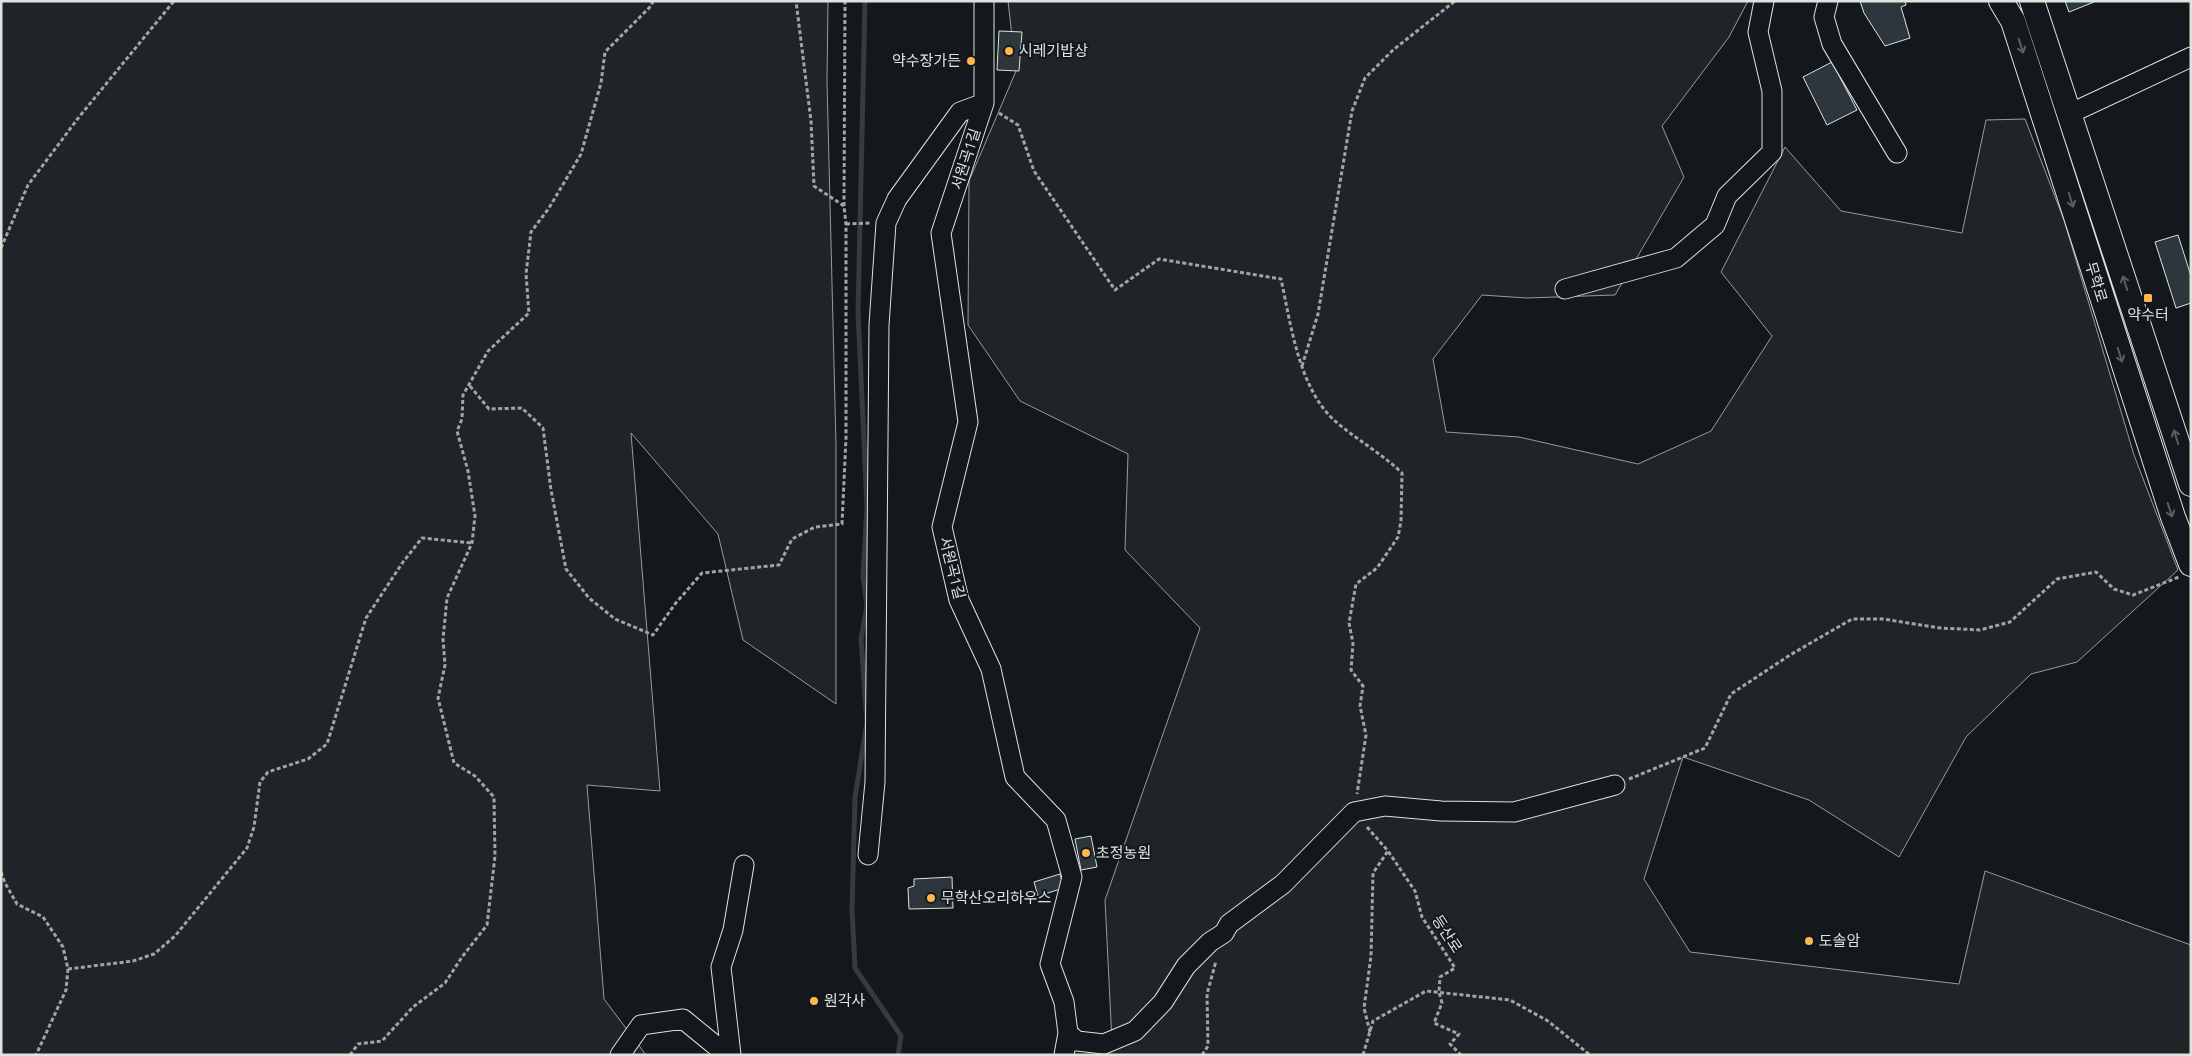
<svg xmlns="http://www.w3.org/2000/svg" width="2192" height="1056" font-family="Ubuntu,'Noto Sans KR',sans-serif">
  <style>
    .green { fill: #202428; stroke: #939e99 }
    .lines { fill: none; stroke-linecap: round; stroke-linejoin: round }
    .stream { stroke: #363b3e; stroke-width: 5 }
    .building { fill: #2c363c; stroke: #d8e6dc }
    .minor-casing { stroke: #d8e6dc; stroke-width: 21 }
    .major-casing { stroke: #d8e6dc; stroke-width: 26 }
    .path { stroke: #9da8a2; stroke-width: 3; stroke-dasharray: 4 2.5; stroke-linecap: butt }
    .minor { stroke: #14181c; stroke-width: 19 }
    .major { stroke: #14181c; stroke-width: 24 }
    .oneway { stroke: #59605f }
    .poi-dot { fill: #ffb74d; stroke: #14181c; stroke-width: 2 }
    .labels { text-anchor: middle; stroke-width: 4; stroke-linejoin: round; paint-order: stroke }
    .poi-label { font-size: 15px; fill: #d8e6dc; stroke: #14181c; text-anchor: start }
    .street-label { font-size: 15px; fill: #d8e6dc; stroke: #14181c }
  </style>
  <rect width="100%" height="100%" fill="#14181c"/>
  <path class="green" d="M 1,1 L 828,1 L 827,81 L 836,445 L 836,704 L 743,640 L 718,534 L 631,433 L 660,791 L 587,785 L 604,999 L 646,1055 L 1,1055 Z
    M 1008,1 L 1748,1 L 1729,37 L 1662,126 L 1684,177 L 1615,295 L 1526,298 L 1482,295 L 1433,359 L 1446,432 L 1519,437 L 1638,464 L 1711,431 L 1772,336 L 1721,272 L 1785,147 L 1841,211 L 1962,233 L 1986,120 L 2025,119 L 2064,220 L 2134,455 L 2178,570 L 2077,662 L 2031,674 L 1966,737 L 1899,857 L 1809,800 L 1683,757 L 1644,879 L 1690,952 L 1959,984 L 1985,871 L 2191,945 L 2191,1055 L 1107,1055 L 1112,1042 L 1105,900 L 1200,628 L 1125,550 L 1128,454 L 1020,401 L 968,325 L 969,181 L 1016,71 Z"/>
  <g class="lines">
    <path class="stream" d="M 865,1 L 858,312 L 867,507 L 863,576 L 867,606 L 861,639 L 867,722 L 855,798 L 852,909 L 855,968 L 901,1036 L 898,1055"/>
  </g>
  <path class="building" d="M 1860,1 L 1905,1 L 1906,5 L 1901,7 L 1910,38 L 1885,46 L 1864,13 Z
    M 2065,1 L 2094,1 L 2094,2 L 2069,12 Z
    M 999,31 L 1022,32 L 1019,71 L 997,70 Z
    M 1832,62 L 1857,110 L 1827,125 L 1803,77 Z
    M 2178,235 L 2191,276 L 2191,303 L 2176,308 L 2155,242 Z
    M 1091,836 L 1097,867 L 1081,870 L 1075,839 Z
    M 1060,874 L 1064,888 L 1038,896 L 1034,882 Z
    M 952,877 L 953,908 L 909,909 L 908,888 L 914,886 L 914,879 Z"/>
  <g class="lines">
    <defs>
      <path id="minor" d="M 984,1 L 984,103 L 941,233 L 968,422 L 942,527 L 959,600 L 991,669 L 1015,777 L 1056,820 L 1072,877 L 1050,964 L 1064,1002 L 1068,1033 L 1064,1055
        M 1828,1 L 1824,17 L 1832,44 L 1897,153
        M 2069,114 L 2191,57
        M 1565,289 L 1676,258 L 1715,225 L 1727,196 L 1772,152 L 1772,91 L 1758,32 L 1764,1
        M 868,855 L 875,782 L 879,325 L 886,223 L 897,199 L 960,112 L 984,103
        M 1068,1033 L 1077,1041 L 1104,1044 L 1135,1031 L 1163,1002 L 1186,966 L 1210,942 L 1224,933 L 1229,924 L 1283,884 L 1354,812 L 1385,806 L 1441,811 L 1514,812 L 1615,785
        M 620,1055 L 641,1025 L 683,1019 L 727,1055
        M 731,1055 L 721,967 L 733,930 L 744,865"/>
      <path id="major" d="M 2001,1 L 2013,21 L 2173,517 L 2191,564
        M 2032,1 L 2191,484"/>
    </defs>
    <use href="#minor" class="minor-casing"/>
    <use href="#major" class="major-casing"/>
    <path class="path" d="M 999,113 L 1018,125 L 1034,171 L 1115,290 L 1159,259 L 1281,279 C 1291,325 1299,389 1335,421 C 1357,440 1381,453 1402,473 L 1401,521 L 1398,537 L 1377,568 L 1356,584 L 1349,623 L 1353,643 L 1351,670 L 1363,686 L 1360,706 L 1366,735 L 1357,794
      M 844,206 L 845,1
      M 846,224 L 870,223
      M 1,248 L 28,185 L 79,117 L 174,1
      M 1302,366 L 1318,314 L 1352,111 L 1365,78 L 1393,50 L 1455,1
      M 470,386 L 489,409 L 522,408 L 543,428 L 551,490 L 566,569 L 589,598 L 615,619 L 653,635 L 675,604 L 702,573 L 779,565 L 792,539 L 815,527 L 842,524 L 846,438 L 846,224 L 844,206 L 814,186 L 811,121 L 796,1
      M 1629,779 L 1705,748 L 1731,694 L 1790,655 L 1852,619 L 1883,619 L 1940,628 L 1980,630 L 2010,622 L 2057,579 L 2096,572 L 2114,589 L 2133,595 L 2179,577
      M 1367,827 L 1388,851 L 1415,891 L 1422,917 L 1455,968 L 1440,977 L 1439,992 L 1442,1003 L 1434,1023 L 1459,1034 L 1450,1044 L 1461,1055
      M 1,872 L 5,883 L 17,904 L 43,917 L 63,947 L 68,969 L 66,990 L 36,1055
      M 68,969 L 133,961 L 154,954 L 175,936 L 247,848 L 254,827 L 260,782 L 268,772 L 308,759 L 327,744 L 366,618 L 403,562 L 422,538 L 472,543
      M 1370,1032 L 1364,1008 L 1371,956 L 1373,873 L 1388,851
      M 350,1055 L 358,1044 L 382,1041 L 413,1007 L 445,983 L 462,957 L 487,925 L 495,856 L 494,797 L 475,776 L 454,763 L 438,698 L 445,665 L 443,639 L 447,598 L 472,543 L 475,516 L 468,471 L 457,431 L 462,419 L 463,395 L 488,351 L 529,313 L 526,274 L 531,232 L 549,208 L 581,154 L 601,83 L 605,52 L 651,6 L 653,1
      M 1202,1055 L 1208,1046 L 1207,994 L 1216,961
      M 1363,1055 L 1373,1021 L 1426,991 L 1510,1000 L 1548,1021 L 1590,1055"/>
    <use href="#minor" class="minor"/>
    <use href="#major" class="major"/>
  </g>
  <defs><path id="oneway-shaft" d="M-6 0H5M1.5-3L5.5 0L1.5 3" fill="none" stroke-width="1.6" stroke-linecap="round" stroke-linejoin="round" transform="scale(1.25)"/></defs>
  <g class="oneway">
    <use href="#oneway-shaft" transform="translate(2021 46) rotate(72)"/>
    <use href="#oneway-shaft" transform="translate(2071 200) rotate(73)"/>
    <use href="#oneway-shaft" transform="translate(2125 283) rotate(-108)"/>
    <use href="#oneway-shaft" transform="translate(2120 355) rotate(72)"/>
    <use href="#oneway-shaft" transform="translate(2176 437) rotate(-108)"/>
    <use href="#oneway-shaft" transform="translate(2170 510) rotate(72)"/>
  </g>
  <g class="poi-dot">
    <circle cx="1009" cy="51" r="5"/>
    <circle cx="971" cy="61" r="5"/>
    <rect x="2143" y="293" width="10" height="10" rx="2.5"/>
    <circle cx="1086" cy="853" r="5"/>
    <circle cx="931" cy="898" r="5"/>
    <circle cx="1809" cy="941" r="5"/>
    <circle cx="814" cy="1001" r="5"/>
  </g>
  <g class="labels">
    <g class="poi-label">
      <text x="1019" y="56">시레기밥상</text>
      <text x="961" y="66" text-anchor="end">약수장가든</text>
      <text x="2148" y="320" text-anchor="middle">약수터</text>
      <text x="1096" y="858">초정농원</text>
      <text x="941" y="903">무학산오리하우스</text>
      <text x="1819" y="946">도솔암</text>
      <text x="824" y="1006">원각사</text>
    </g>
    <g class="street-label">
      <text transform="translate(966 159) rotate(-72)" y="5">서원곡1길</text>
      <text transform="translate(2096 282) rotate(73)" y="5">무학로</text>
      <text transform="translate(952 568) rotate(76)" y="5">서원곡1길</text>
      <text transform="translate(1447 934) rotate(57)" y="5">등산로</text>
    </g>
  </g>
  <rect width="2192" height="1056" fill="none" stroke="#d8e6dc" stroke-width="5"/>
</svg>
